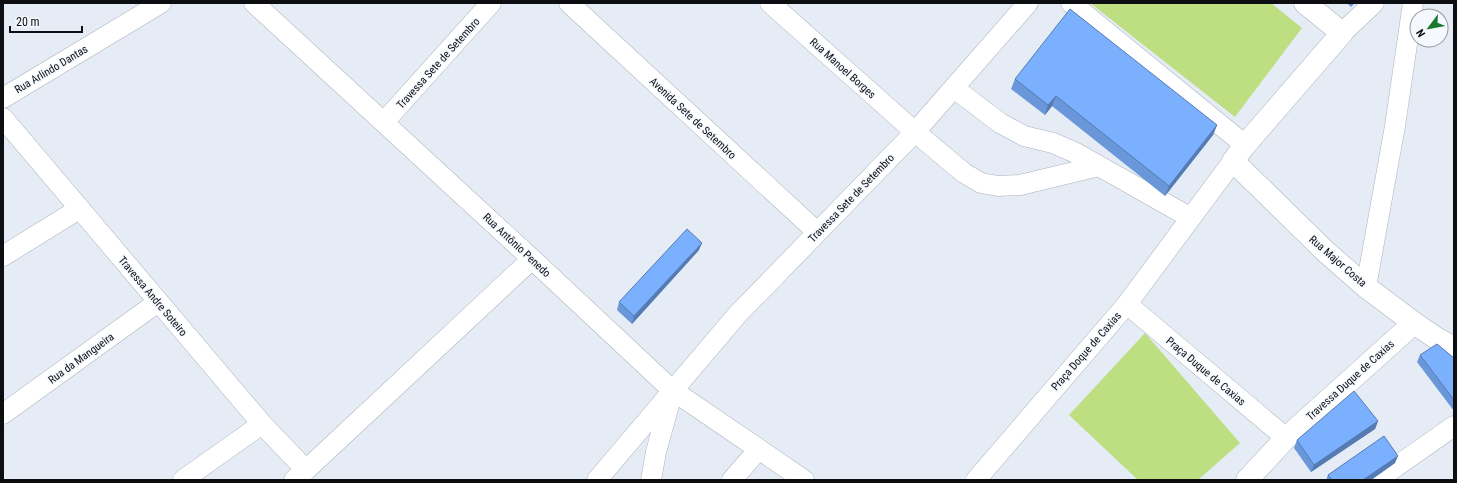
<svg xmlns="http://www.w3.org/2000/svg" width="1457" height="483" font-family="'Roboto Condensed',sans-serif">
  <style>
    .green { fill: #bddf82 }
    .lines { fill: none; stroke-linecap: round; stroke-linejoin: round }
    .street-casing { stroke: #acb2bb; stroke-width: 21 }
    .secondary-casing { stroke: #acb2bb; stroke-width: 23 }
    .primary-casing { stroke: #acb2bb; stroke-width: 23 }
    .street { stroke: #fff; stroke-width: 20 }
    .secondary { stroke: #fff; stroke-width: 22 }
    .primary { stroke: #fff; stroke-width: 22 }
    .wall { fill: #6997da }
    .shaded-wall { fill: #557bb1 }
    .building { fill: #7ab0fd; stroke: #557bb1 }
    .labels { text-anchor: middle; stroke-width: 3; stroke-linejoin: round; paint-order: stroke }
    .street-label { font-size: 11px; fill: #0c0e11; stroke: #f5f9ff }
  </style>
  <rect width="100%" height="100%" fill="#e5ecf6"/>
  <path class="green" d="M 1090,3 L 1271,3 L 1302,28 L 1235,117 Z
    M 1145,333 L 1240,443 L 1198,480 L 1138,480 L 1069,415 Z"/>
  <g class="lines">
    <defs>
      <path id="street" d="M 254,3 L 532,259 L 672,390 L 804,480
        M 569,3 L 817,232
        M 770,3 L 915,132 L 964,173 L 981,183 L 998,186 L 1020,185 L 1099,166
        M 1071,3 L 1245,145
        M 1342,33 L 1374,3
        M 954,88 L 1000,123 L 1024,136 L 1053,143 L 1076,153 L 1191,218
        M 3,98 L 161,3
        M 3,118 L 262,424 L 306,470
        M 384,122 L 491,3
        M 3,256 L 79,209
        M 1366,287 L 1395,126 L 1413,3
        M 1127,304 L 1286,438
        M 3,414 L 158,302
        M 183,480 L 262,424
        M 294,480 L 306,470 L 532,259
        M 597,480 L 737,315 L 915,132 L 1028,3
        M 651,480 L 656,452 L 672,394
        M 732,480 L 758,450
        M 976,480 L 1127,304 L 1233,161
        M 1377,480 L 1454,426"/>
      <path id="secondary" d="M 1247,480 L 1286,438 L 1414,323"/>
      <path id="primary" d="M 1305,3 L 1342,33 L 1245,145 L 1233,161 L 1325,251 L 1366,287 L 1414,323 L 1436,338 L 1454,348"/>
    </defs>
    <use href="#street" class="street-casing"/>
    <use href="#secondary" class="secondary-casing"/>
    <use href="#primary" class="primary-casing"/>
    <use href="#street" class="street"/>
    <use href="#secondary" class="secondary"/>
    <use href="#primary" class="primary"/>
  </g>
  <path class="wall" d="M 1347,3 L 1355,3 L 1351,7 Z
    M 1015,79 L 1217,125 L 1213,135 L 1165,196 L 1052,106 L 1045,115 L 1011,89 Z
    M 699,250 L 632,324 L 617,310 L 619,302 Z
    M 1420,355 L 1454,358 L 1454,411 L 1417,362 Z
    M 1378,421 L 1375,429 L 1311,472 L 1294,448 L 1297,440 Z
    M 1395,463 L 1371,480 L 1326,480 L 1328,475 Z"/>
  <path class="shaded-wall" d="M 1056,96 L 1052,106 L 1045,115 L 1048,105 Z
    M 1217,125 L 1213,135 L 1165,196 L 1169,186 Z
    M 702,243 L 699,250 L 632,324 L 634,316 Z
    M 1378,421 L 1375,429 L 1311,472 L 1314,465 Z
    M 1398,456 L 1395,463 L 1371,480 L 1363,480 Z"/>
  <path class="building" d="M 1070,9 L 1217,125 L 1169,186 L 1056,96 L 1048,105 L 1015,79 Z
    M 687,229 L 702,243 L 634,316 L 619,302 Z
    M 1437,344 L 1454,358 L 1454,400 L 1420,355 Z
    M 1354,391 L 1378,421 L 1314,465 L 1297,440 Z
    M 1384,436 L 1398,456 L 1363,480 L 1332,480 L 1328,475 Z"/>
  <g class="labels">
    <g class="street-label">
      <text transform="translate(438 63) rotate(-48)" y="4">Travessa Sete de Setembro</text>
      <text transform="translate(843 68) rotate(42)" y="4">Rua Manoel Borges</text>
      <text transform="translate(51 69) rotate(-31)" y="4">Rua Arlindo Dantas</text>
      <text transform="translate(693 118) rotate(43)" y="4">Avenida Sete de Setembro</text>
      <text transform="translate(851 198) rotate(-46)" y="4">Travessa Sete de Setembro</text>
      <text transform="translate(517 245) rotate(43)" y="4">Rua Antônio Penedo</text>
      <text transform="translate(1338 261) rotate(41)" y="4">Rua Major Costa</text>
      <text transform="translate(153 296) rotate(50)" y="4">Travessa Andre Soteiro</text>
      <text transform="translate(1086 351) rotate(-49)" y="4">Praça Doque de Caxias</text>
      <text transform="translate(81 358) rotate(-36)" y="4">Rua da Mangueira</text>
      <text transform="translate(1206 371) rotate(40)" y="4">Praça Duque de Caxias</text>
      <text transform="translate(1350 380) rotate(-42)" y="4">Travessa Duque de Caxias</text>
    </g>
  </g>
  <rect width="1457" height="483" fill="none" stroke="#0c0e11" stroke-width="8"/>
  <g transform="translate(1429 28) rotate(238)"><circle r="19" fill="#f5f9ff" stroke="#989ba0"/>
  <path d="M0-3L7 15L0 10L-7 15Z" fill="#197829"/>
  <text y="-6" font-size="11" font-weight="bold" text-anchor="middle" fill="#0c0e11">N</text>
  </g>
  <path d="M10 26v6h72v-6" fill="none" stroke="#0c0e11" stroke-width="2"/>
  <text x="16" y="26" font-size="12" fill="#0c0e11" stroke="#f5f9ff" stroke-width="3" paint-order="stroke">20 m</text>
</svg>
